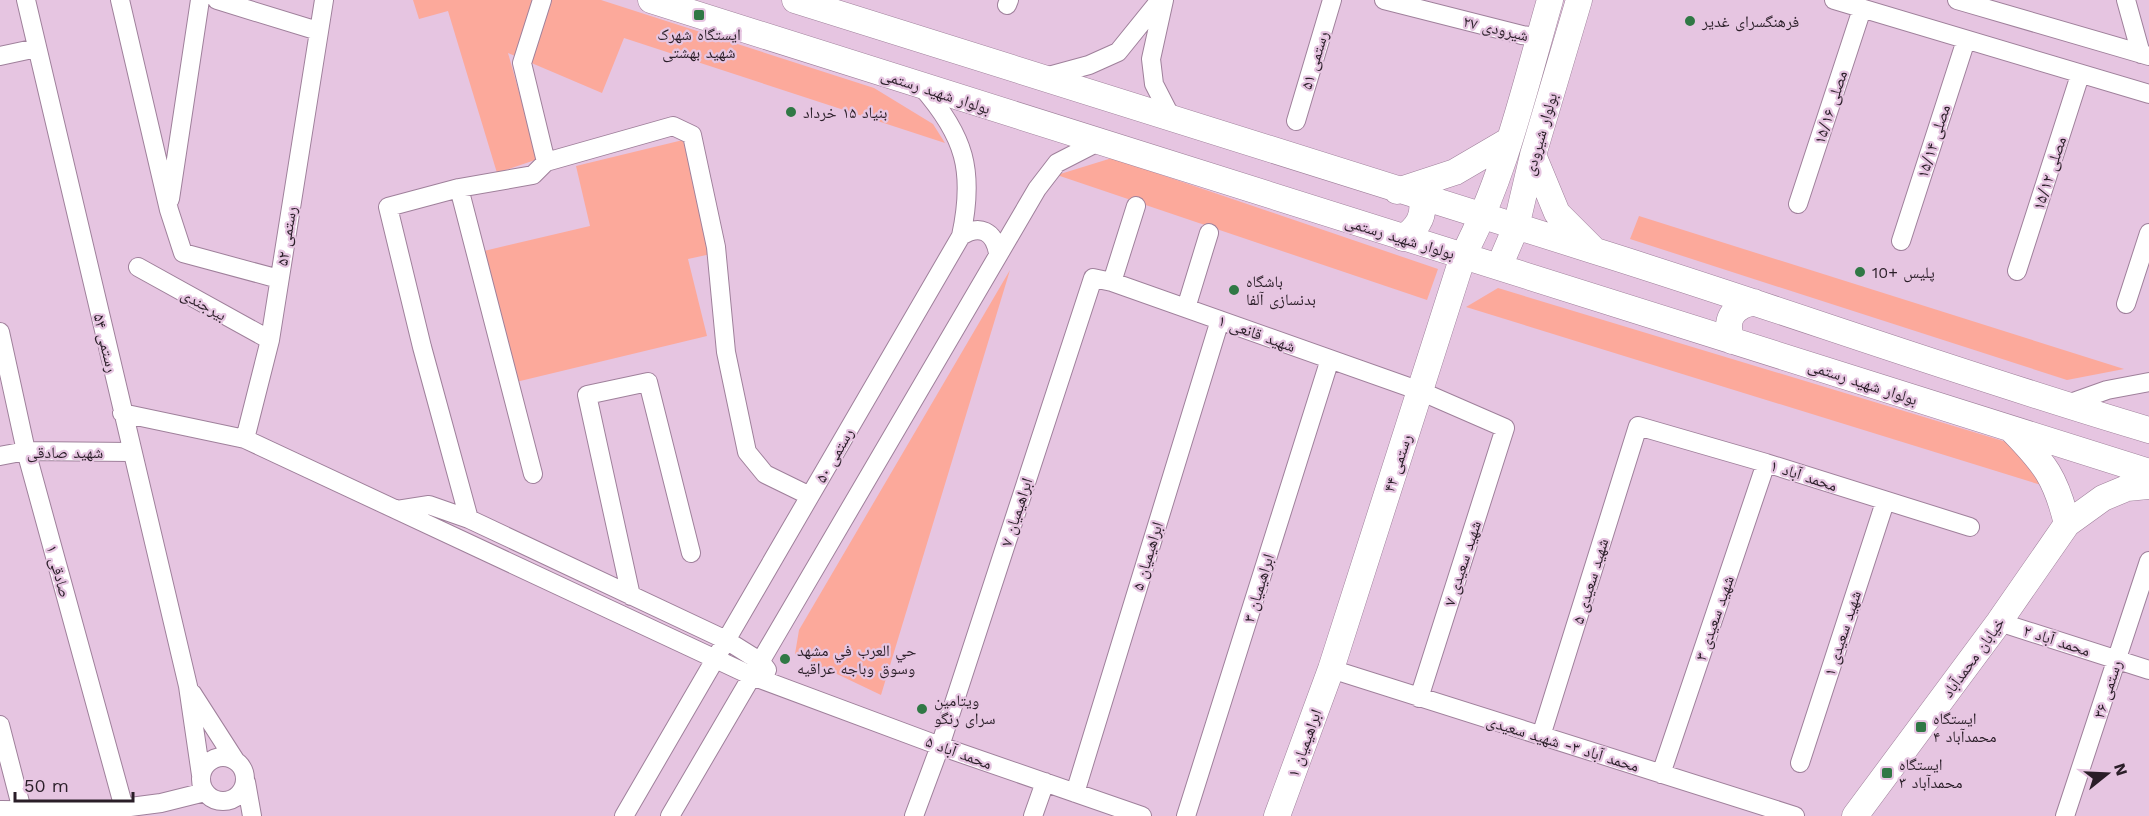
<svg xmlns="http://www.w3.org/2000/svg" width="2149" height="816" font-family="'Work Sans','Noto Naskh Arabic',sans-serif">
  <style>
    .green { fill: #fca99b }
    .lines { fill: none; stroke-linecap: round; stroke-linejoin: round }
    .street-casing { stroke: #9f809b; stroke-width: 20 }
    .secondary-casing { stroke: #9f809b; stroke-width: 27 }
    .street { stroke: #fff; stroke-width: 18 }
    .secondary { stroke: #fff; stroke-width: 26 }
    .poi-dot { fill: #307845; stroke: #e6c5e1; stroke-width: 2 }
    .labels { text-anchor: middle; stroke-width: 4.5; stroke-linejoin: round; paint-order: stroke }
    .poi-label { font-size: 16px; fill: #2a1e28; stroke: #e6c5e1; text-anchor: start }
    .street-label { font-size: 16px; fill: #2a1e28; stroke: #e6c5e1 }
  </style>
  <rect width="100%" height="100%" fill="#e6c5e1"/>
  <path class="green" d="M 413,0 L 601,0 L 874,88 L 933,124 L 945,143 L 624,38 L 602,93 L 508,53 L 538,159 L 497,173 L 448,11 L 419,19 Z
    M 683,140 L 711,254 L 688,259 L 707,336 L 516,382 L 484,251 L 590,226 L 576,166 Z
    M 1112,158 L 1438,269 L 1427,300 L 1057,175 Z
    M 1639,216 L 2124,369 L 2067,380 L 1630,239 Z
    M 1010,270 L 881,695 L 795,654 L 799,630 Z
    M 1498,288 L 2013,444 L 2041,485 L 1466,307 Z"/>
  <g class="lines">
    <defs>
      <path id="street" d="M 26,0 L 188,686 L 201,775
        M 120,0 L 169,210 L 183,253 L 279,279
        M 217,0 L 318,31
        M 542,0 L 522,63 L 546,162 L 673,126 L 692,135 L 716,247 L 726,352 L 747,452 L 765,474 L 810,496
        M 1164,0 L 1151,59 L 1154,84 L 1173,121
        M 1384,0 L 1522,35 L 1539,37
        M 1834,0 L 2149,94
        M 1957,0 L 2149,56
        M 2126,0 L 2141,54
        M 1007,5 L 1009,0
        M 0,56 L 37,48
        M 1045,77 L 1089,65 L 1118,52 L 1160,0
        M 1296,121 L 1332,0
        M 459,188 L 533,474
        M 170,199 L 200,0
        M 1798,204 L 1862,9
        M 961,236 C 980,224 994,231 998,253
        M 1901,241 L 1966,40
        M 138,267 L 270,340
        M 2017,271 L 2080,75
        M 1112,282 L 1136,206
        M 2126,304 L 2149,233
        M 1186,308 L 1209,233
        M 0,332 L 26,451 L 124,808
        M 2065,405 L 2107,390 L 2149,382
        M 122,413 L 245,439 L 752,676 L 940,746 L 1142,816
        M 245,439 L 270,340 L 324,0
        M 0,456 L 26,451 L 131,452
        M 397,510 L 429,505 L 469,519 L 726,640 L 761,662 L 767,670
        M 469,519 L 422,347 L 388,207 L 459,188 L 533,175 L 546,162
        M 631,596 L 587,395 L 648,382 L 691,553
        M 1999,622 L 2149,670
        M 1331,669 L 1795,816
        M 192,693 L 235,760
        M 0,725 L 22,810
        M 1541,736 L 1638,426 L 1766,463 L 1970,527
        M201 779a22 22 0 1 1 44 0a22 22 0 1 1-44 0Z
        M 1800,763 L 1885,502
        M 1661,774 L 1766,463
        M 246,782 L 252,816
        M 1075,793 L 1220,320
        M 0,810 L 100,811 L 161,803 L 205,792
        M 624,816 L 961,236 C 975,171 965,136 921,86
        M 670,816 L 1037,189 L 1057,163 L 1098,142
        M 914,816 L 940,746 L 1093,278 L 1112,282 L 1420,391 L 1505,428 L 1419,698
        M 1033,816 L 1045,782
        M 1186,816 L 1330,359
        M 2065,816 L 2149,561"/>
      <path id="secondary" d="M 651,0 L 2149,472
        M 795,0 C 1060,85 1326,167 1592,250 C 1778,308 1962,375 2149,430
        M 1533,155 L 1557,213 L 1593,249
        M 1397,191 L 1455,172 L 1508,141
        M 1403,238 C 1417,228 1426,216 1421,198
        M 1499,267 L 1516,227 L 1533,155 L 1579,0
        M 1732,341 C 1724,320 1732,307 1754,302
        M 2013,431 C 2045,464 2056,478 2067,524
        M 1277,816 L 1331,669 L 1463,256 C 1505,176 1525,86 1550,0
        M 1855,816 L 1999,622 L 2067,524 L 2103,498 L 2127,488 L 2149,486"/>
    </defs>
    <use href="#street" class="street-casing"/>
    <use href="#secondary" class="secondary-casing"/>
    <use href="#street" class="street"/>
    <use href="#secondary" class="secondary"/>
  </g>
  <g class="poi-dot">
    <rect x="693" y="9" width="12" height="12" rx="3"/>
    <circle cx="1690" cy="21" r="6"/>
    <circle cx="791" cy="112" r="6"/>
    <circle cx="1860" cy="272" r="6"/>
    <circle cx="1234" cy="290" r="6"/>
    <circle cx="785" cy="659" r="6"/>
    <circle cx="922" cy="709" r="6"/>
    <rect x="1915" y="721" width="12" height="12" rx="3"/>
    <rect x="1881" y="767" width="12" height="12" rx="3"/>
  </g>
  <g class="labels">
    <g class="poi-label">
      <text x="1702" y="27">فرهنگسرای غدیر</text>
      <text x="699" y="40" text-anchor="middle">ایستگاه شهرک<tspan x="699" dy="18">شهید بهشتی</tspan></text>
      <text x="803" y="118">بنیاد ۱۵ خرداد</text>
      <text x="1872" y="278">پلیس +10</text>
      <text x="1246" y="287">باشگاه<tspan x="1246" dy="18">بدنسازی آلفا</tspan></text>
      <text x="797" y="656">حي العرب في مشهد<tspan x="797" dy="18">وسوق وباجه عراقيه</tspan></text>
      <text x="934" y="706">ویتامین<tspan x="934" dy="18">سرای رنگو</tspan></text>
      <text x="1933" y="724">ایستگاه<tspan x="1933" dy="18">محمدآباد ۴</tspan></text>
      <text x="1899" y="770">ایستگاه<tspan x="1899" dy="18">محمدآباد ۳</tspan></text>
    </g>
    <g class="street-label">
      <text transform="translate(1496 28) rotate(13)" y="6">شیرودی ۲۷</text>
      <text transform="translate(1314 60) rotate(-73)" y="6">رستمی ۵۱</text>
      <text transform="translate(936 91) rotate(18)" y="6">بولوار شهید رستمی</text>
      <text transform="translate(1830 107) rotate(-72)" y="6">مصلی ۱۵/۱۶</text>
      <text transform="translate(1540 134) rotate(-74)" y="6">بولوار شیرودی</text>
      <text transform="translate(1933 141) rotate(-72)" y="6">مصلی ۱۵/۱۴</text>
      <text transform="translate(2049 173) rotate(-72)" y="6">مصلی ۱۵/۱۲</text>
      <text transform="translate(286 236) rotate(-81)" y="6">رستمی ۵۲</text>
      <text transform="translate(1400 237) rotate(17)" y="6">بولوار شهید رستمی</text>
      <text transform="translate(204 304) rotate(29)" y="6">بیرجندی</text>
      <text transform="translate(1257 333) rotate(20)" y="6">شهید قانعی ۱</text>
      <text transform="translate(106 343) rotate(77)" y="6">رستمی ۵۴</text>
      <text transform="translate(1863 382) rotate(18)" y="6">بولوار شهید رستمی</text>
      <text x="65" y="458">شهید صادقی</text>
      <text transform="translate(834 455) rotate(-60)" y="6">رستمی ۵۰</text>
      <text transform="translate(1397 463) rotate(-72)" y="6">رستمی ۴۴</text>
      <text transform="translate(1804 475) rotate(18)" y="6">محمد آباد ۱</text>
      <text transform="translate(1016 512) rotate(-72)" y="6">ابراهیمیان ۷</text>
      <text transform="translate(1147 556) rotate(-73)" y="6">ابراهیمیان ۵</text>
      <text transform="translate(1462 563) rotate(-72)" y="6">شهید سعیدی ۷</text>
      <text transform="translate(59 571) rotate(75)" y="6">صادقی ۱</text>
      <text transform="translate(1590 581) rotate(-73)" y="6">شهید سعیدی ۵</text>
      <text transform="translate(1258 588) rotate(-73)" y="6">ابراهیمیان ۳</text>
      <text transform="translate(1714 618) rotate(-71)" y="6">شهید سعیدی ۳</text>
      <text transform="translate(1842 633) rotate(-72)" y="6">شهید سعیدی ۱</text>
      <text transform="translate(2057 640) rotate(18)" y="6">محمد آباد ۲</text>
      <text transform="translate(1973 657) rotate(-54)" y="6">خیابان محمدآباد</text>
      <text transform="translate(2107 689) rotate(-72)" y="6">رستمی ۳۶</text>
      <text transform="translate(1304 743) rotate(-70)" y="6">ابراهیمیان ۱</text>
      <text transform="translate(1563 743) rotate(17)" y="6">محمد آباد ۳- شهید سعیدی</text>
      <text transform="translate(959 752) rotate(20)" y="6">محمد آباد ۵</text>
    </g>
  </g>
  <g transform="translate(2107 774) rotate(72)" stroke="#e6c5e1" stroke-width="4.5" paint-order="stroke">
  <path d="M0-4.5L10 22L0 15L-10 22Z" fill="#2a1e28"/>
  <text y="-9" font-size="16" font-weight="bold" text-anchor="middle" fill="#2a1e28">N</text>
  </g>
  <path d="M15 792v9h118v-9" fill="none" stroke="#2a1e28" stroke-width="3"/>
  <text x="24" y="792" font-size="18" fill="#2a1e28" stroke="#e6c5e1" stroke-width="4.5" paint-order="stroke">50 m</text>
</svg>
